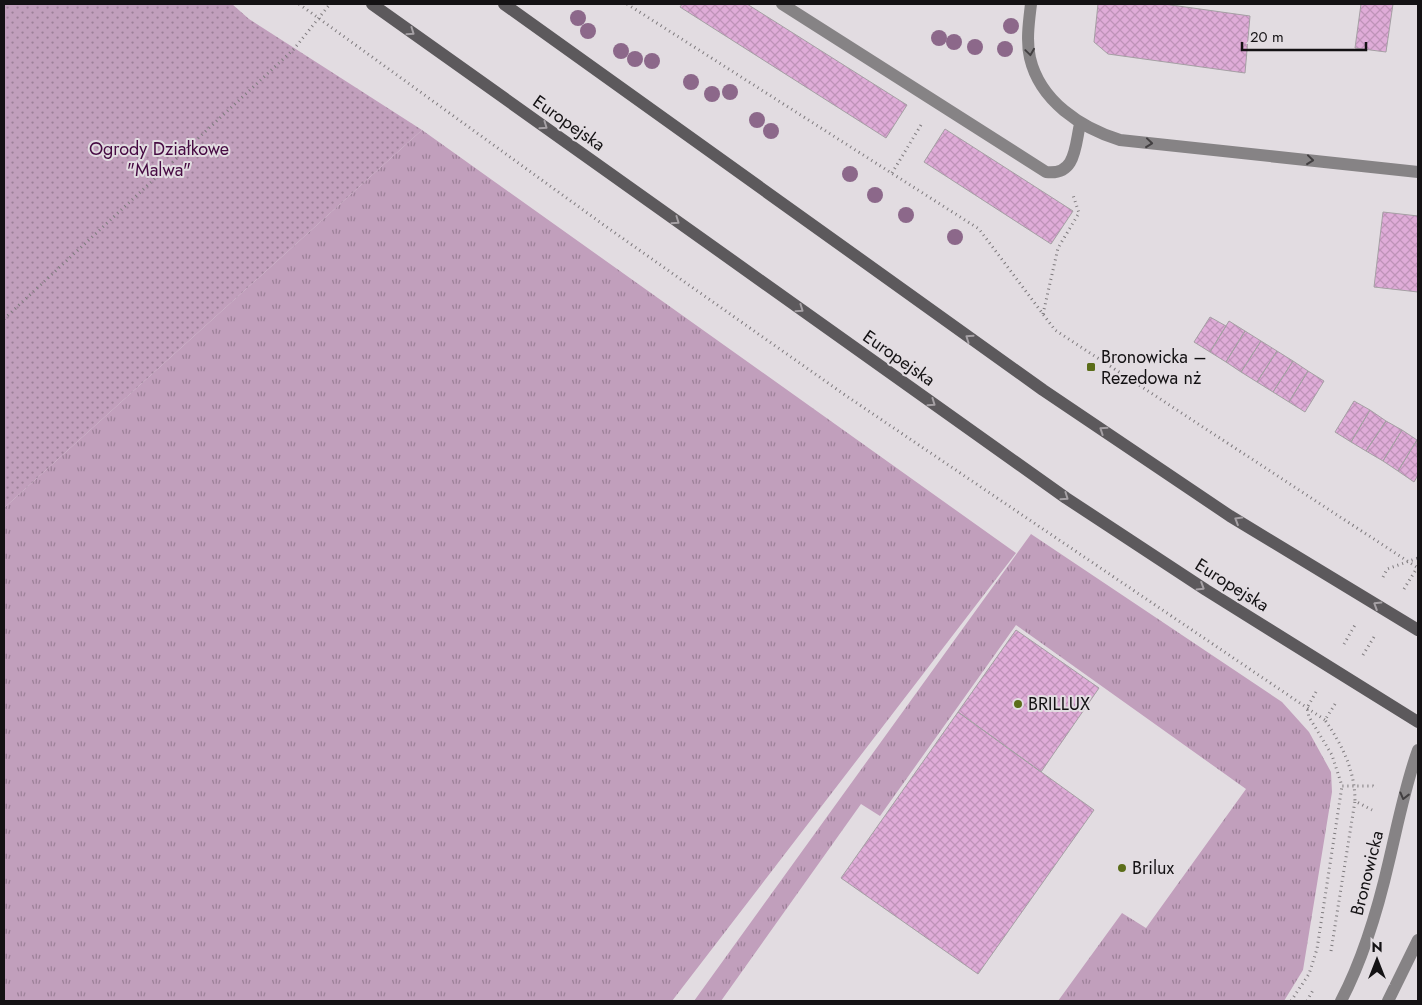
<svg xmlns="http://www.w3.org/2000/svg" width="1422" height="1005" font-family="Jost,sans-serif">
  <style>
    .grass { fill: url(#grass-tufts) }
    .garden { fill: url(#garden-dots) }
    .building { fill: url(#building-cross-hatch); stroke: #a59fa4 }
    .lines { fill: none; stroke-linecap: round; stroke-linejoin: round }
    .path { stroke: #7f7b7e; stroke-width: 3; stroke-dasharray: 1 4; stroke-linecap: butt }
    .minor { stroke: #868385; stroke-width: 12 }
    .secondary { stroke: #5c595c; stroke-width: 12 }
    .tree { fill: #8c688a }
    .oneway { stroke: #a6a1a5 }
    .oneway2 { stroke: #423f41 }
    .poi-dot { fill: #5b6d19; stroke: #e2dce1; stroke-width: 2 }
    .labels { text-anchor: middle; stroke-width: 4; stroke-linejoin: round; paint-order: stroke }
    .street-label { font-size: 18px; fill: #141214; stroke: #e2dce1 }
    .park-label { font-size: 18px; fill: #460a42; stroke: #e2dce1 }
    .poi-label { font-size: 18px; fill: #141214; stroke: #e2dce1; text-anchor: start }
  </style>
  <defs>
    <pattern id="grass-tufts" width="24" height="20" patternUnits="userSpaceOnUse" patternTransform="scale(1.25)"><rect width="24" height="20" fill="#c19fbc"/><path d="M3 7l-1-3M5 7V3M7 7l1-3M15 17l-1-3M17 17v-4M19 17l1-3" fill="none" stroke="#9c8098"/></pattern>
    <pattern id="garden-dots" width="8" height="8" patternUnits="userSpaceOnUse" patternTransform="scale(1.25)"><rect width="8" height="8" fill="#c19fbc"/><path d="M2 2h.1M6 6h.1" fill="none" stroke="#9c8098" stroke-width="1.8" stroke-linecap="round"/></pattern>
    <pattern id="building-cross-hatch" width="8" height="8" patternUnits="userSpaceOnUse" patternTransform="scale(1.25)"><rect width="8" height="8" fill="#dfacd8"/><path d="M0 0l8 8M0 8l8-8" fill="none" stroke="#be93b8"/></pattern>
  </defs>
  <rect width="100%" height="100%" fill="#e2dce1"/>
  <path class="grass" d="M 422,130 L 1016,553 L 672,1001 L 4,1001 L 4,508 Z
    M 1031,534 L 1282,702 L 1309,732 L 1331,772 L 1332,792 L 1303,970 L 1284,1001 L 1058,1001 L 1122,913 L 1146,928 L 1246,789 L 1016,625 L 880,816 L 861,804 L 721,1001 L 694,1001 Z"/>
  <path class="garden" d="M 4,4 L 232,4 L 249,19 L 422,130 L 4,508 Z"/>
  <path class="building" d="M 682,4 L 747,4 L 907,105 L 886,138 L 680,7 Z
    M 1098,4 L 1164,4 L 1250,16 L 1245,73 L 1108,54 L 1094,42 Z
    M 1361,4 L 1393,4 L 1386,52 L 1355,48 Z
    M 945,129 L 1073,211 L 1051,244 L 924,162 Z
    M 1383,212 L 1418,216 L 1418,292 L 1374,287 Z
    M 1210,317 L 1226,326 L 1210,352 L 1194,342 Z
    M 1229,321 L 1245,331 L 1226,362 L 1210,352 Z
    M 1245,331 L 1261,341 L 1241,372 L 1226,362 Z
    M 1261,341 L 1277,351 L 1257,382 L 1241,372 Z
    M 1277,351 L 1293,361 L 1273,392 L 1257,382 Z
    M 1293,361 L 1308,371 L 1289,402 L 1273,392 Z
    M 1308,371 L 1324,381 L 1305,412 L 1289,402 Z
    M 1354,401 L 1370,410 L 1351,442 L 1335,432 Z
    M 1370,410 L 1386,421 L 1366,451 L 1351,442 Z
    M 1386,421 L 1402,430 L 1383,461 L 1366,451 Z
    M 1402,430 L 1417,440 L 1398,471 L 1383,461 Z
    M 1417,440 L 1418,475 L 1414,482 L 1398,471 Z
    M 1016,630 L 1099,688 L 1041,772 L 958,712 Z
    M 958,712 L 1094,810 L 978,974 L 841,878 Z"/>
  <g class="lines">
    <path class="path" d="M 299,4 L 608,228 L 845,395 L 1325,720
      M 627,4 L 979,229 L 1055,330 L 1418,568
      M 892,173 L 921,125
      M 1043,314 L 1058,248 L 1079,213 L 1073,195
      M 4,319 L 294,49 L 330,4
      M 1383,577 L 1387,569 L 1418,558
      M 1404,589 L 1417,568
      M 1344,644 L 1355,625
      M 1363,655 L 1374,637
      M 1316,692 L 1307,708 L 1309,717 L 1332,755 L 1342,786 L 1373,786 L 1377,788
      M 1335,704 L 1325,720 C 1342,745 1355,770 1355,801 L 1372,810
      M 1331,951 L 1355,801
      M 1291,1001 L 1309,974 L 1317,949 L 1342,786
      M 1307,1001 L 1313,990"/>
    <path class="minor" d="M 782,4 L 1046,172 C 1076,176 1075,146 1080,124
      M 1031,4 C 1029,21 1026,41 1030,58 C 1040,101 1081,128 1120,140 L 1418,172
      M 1341,1001 C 1364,957 1378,909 1389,861 C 1398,823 1405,786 1418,750
      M 1388,1001 L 1418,940"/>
    <path class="secondary" d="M 372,4 L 1066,498 L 1206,590 L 1418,722
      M 504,4 L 1043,390 L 1230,516 L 1418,630"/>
  </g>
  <g class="tree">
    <circle cx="578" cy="18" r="8"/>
    <circle cx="1011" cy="26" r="8"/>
    <circle cx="588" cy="31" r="8"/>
    <circle cx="939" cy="38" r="8"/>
    <circle cx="954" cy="42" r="8"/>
    <circle cx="975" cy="47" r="8"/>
    <circle cx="1005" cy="49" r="8"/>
    <circle cx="621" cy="51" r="8"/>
    <circle cx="635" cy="59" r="8"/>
    <circle cx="652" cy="61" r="8"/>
    <circle cx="691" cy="82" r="8"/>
    <circle cx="730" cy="92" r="8"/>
    <circle cx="712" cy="94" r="8"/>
    <circle cx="757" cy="120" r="8"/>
    <circle cx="771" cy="131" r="8"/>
    <circle cx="850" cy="174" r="8"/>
    <circle cx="875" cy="195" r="8"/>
    <circle cx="906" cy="215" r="8"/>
    <circle cx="955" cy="237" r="8"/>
  </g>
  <defs><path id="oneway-chevron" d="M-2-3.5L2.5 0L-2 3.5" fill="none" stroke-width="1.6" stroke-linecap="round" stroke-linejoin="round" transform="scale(1.25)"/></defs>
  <g class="oneway">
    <use href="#oneway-chevron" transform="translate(411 32) rotate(35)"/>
    <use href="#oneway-chevron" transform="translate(544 126) rotate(35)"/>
    <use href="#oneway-chevron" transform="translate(676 221) rotate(35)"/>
    <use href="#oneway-chevron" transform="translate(800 309) rotate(35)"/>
    <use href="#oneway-chevron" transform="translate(969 338) rotate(-145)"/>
    <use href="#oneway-chevron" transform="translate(932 403) rotate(35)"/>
    <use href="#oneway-chevron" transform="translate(1103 430) rotate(-146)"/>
    <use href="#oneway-chevron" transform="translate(1065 497) rotate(35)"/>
    <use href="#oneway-chevron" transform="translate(1238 520) rotate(-149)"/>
    <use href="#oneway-chevron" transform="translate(1201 587) rotate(32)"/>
    <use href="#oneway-chevron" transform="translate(1377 605) rotate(-148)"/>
  </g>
  <g class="oneway2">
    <use href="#oneway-chevron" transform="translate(1030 52) rotate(82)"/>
    <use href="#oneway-chevron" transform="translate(1149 143) rotate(6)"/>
    <use href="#oneway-chevron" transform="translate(1310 160) rotate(6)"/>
    <use href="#oneway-chevron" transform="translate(1404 796) rotate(104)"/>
  </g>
  <g class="poi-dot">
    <rect x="1086" y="362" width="10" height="10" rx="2.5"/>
    <circle cx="1018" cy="704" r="5"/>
    <circle cx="1122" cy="868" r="5"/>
  </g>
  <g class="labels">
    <g class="street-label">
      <text transform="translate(569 123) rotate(35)" y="6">Europejska</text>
      <text transform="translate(899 358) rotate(35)" y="6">Europejska</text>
      <text transform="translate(1232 585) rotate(32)" y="6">Europejska</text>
      <text transform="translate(1367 873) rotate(-76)" y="6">Bronowicka</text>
    </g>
    <g class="park-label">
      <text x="159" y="155">Ogrody Działkowe<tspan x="159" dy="21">"Malwa"</tspan></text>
    </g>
    <g class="poi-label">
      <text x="1101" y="363">Bronowicka –<tspan x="1101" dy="21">Rezedowa nż</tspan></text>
      <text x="1028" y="710">BRILLUX</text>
      <text x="1132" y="874">Brilux</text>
    </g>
  </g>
  <rect width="1422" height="1005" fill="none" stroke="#141214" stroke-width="10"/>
  <g transform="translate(1377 960)" stroke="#e2dce1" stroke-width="4" paint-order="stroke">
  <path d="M0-4L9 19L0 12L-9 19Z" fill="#141214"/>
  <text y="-8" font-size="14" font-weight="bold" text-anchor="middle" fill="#141214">N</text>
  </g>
  <path d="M1242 42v8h124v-8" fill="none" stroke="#141214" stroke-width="2.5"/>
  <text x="1250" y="42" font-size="15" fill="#141214" stroke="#e2dce1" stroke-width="4" paint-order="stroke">20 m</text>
</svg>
